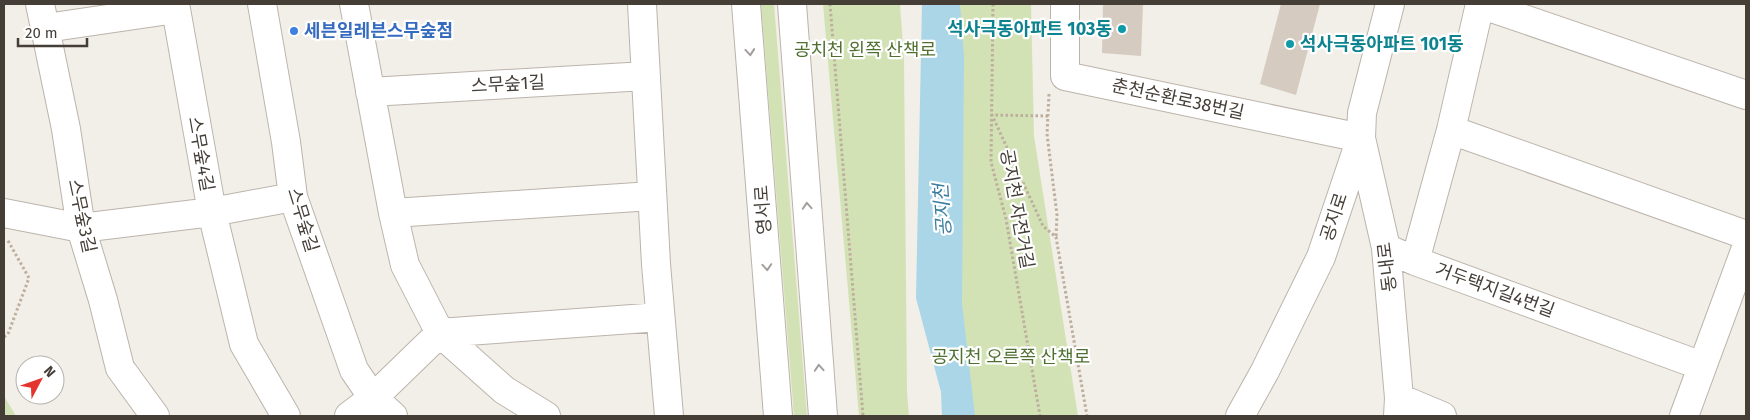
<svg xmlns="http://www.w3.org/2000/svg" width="1750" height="420" font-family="'Fira Sans','Noto Sans KR',sans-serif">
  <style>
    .green { fill: #d2e2b5 }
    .water { fill: #aad6e8 }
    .building { fill: #d5cbc1 }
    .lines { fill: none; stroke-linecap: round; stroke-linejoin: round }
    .minor-casing { stroke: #bcb4ab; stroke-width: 30 }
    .path { stroke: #bdae9e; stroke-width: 3; stroke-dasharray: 2.5 2.5; stroke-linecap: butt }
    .minor { stroke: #fff; stroke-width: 28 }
    .oneway { stroke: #a29e9b }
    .culture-dot { fill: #0f9aa8; stroke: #fff; stroke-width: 2 }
    .shop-dot { fill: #3f7fe0; stroke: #fff; stroke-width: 2 }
    .labels { text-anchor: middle; stroke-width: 4.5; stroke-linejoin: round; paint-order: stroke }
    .culture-label { font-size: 18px; font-weight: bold; fill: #0d838f; stroke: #fff; text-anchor: end }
    .shop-label { font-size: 18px; font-weight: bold; fill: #366cbe; stroke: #fff; text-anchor: start }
    .park-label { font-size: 18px; fill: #507031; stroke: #fff }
    .street-label { font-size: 18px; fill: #443e37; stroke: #fff }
    .water-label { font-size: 19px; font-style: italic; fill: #3a7e9e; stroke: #fff }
  </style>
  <rect width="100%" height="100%" fill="#f2eee8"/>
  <path class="green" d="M 761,4 L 774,4 L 807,416 L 794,416 Z
    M 823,4 L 900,4 L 904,61 L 907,393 L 909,416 L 859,416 Z
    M 945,4 L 1031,4 L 1034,136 L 1078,416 L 957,416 Z
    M 4,396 L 16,416 L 4,416 Z"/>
  <path class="water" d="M 922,4 L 960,4 L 964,57 L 962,304 L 975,416 L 942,416 L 941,392 L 916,298 Z"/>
  <path class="building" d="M 1103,4 L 1143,4 L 1141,56 L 1102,53 Z
    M 1281,4 L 1320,4 L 1296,95 L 1260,84 Z"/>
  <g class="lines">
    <defs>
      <path id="minor" d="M 40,4 L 66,129 L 81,228 L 103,300 L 120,368 L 155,416
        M 262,4 L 286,142 L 293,197 L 354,370 L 373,398 L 393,416
        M 354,4 L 393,213 L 405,265 L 440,333 L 504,390 L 546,416
        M 642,4 L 656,264 L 669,416
        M 746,4 L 778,416
        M 792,4 L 823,416
        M 1065,4 L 1065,76 L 1361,138 L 1386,248 L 1399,398 L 1398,416
        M 1480,4 L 1746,95
        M 46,28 L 176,9 L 212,212 L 244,344 L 286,416
        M 370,92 L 646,76
        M 1451,130 L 1746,235
        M 4,213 L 81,228 L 212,212 L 293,197
        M 393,213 L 652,196
        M 1386,248 L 1415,261 L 1702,366
        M 1415,261 L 1451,130 L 1480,4
        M 1399,398 L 1442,416
        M 349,416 L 373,398 L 440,333 L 660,317
        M 1240,416 L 1265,371 L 1321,257 L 1361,138 L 1362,113 L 1390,4
        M 1684,416 L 1746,248"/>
    </defs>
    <use href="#minor" class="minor-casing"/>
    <path class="path" d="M 830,4 L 863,416
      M 993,4 L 991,162 L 1006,219 L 1040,416
      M 1049,94 L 1047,134 L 1057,215 L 1056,237
      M 1048,116 L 992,115 L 1043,226 L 1056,237 L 1087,416
      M 4,337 L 8,334 L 29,278 L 7,239"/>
    <use href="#minor" class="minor"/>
  </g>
  <defs><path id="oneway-chevron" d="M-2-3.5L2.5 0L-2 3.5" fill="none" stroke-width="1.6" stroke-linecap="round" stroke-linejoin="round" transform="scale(1.25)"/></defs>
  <g class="oneway">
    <use href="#oneway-chevron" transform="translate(750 52) rotate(85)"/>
    <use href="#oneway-chevron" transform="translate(807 206) rotate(-94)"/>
    <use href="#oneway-chevron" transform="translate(767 267) rotate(86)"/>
    <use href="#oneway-chevron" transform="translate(819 368) rotate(-94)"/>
  </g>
  <g class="culture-dot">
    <circle cx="1122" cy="29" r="5"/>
    <circle cx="1290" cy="44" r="5"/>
  </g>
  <circle class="shop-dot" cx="294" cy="31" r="5"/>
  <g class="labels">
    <g class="culture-label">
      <text x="1112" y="35">석사극동아파트 103동</text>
      <text x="1300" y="50" text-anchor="start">석사극동아파트 101동</text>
    </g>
    <g class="shop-label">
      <text x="304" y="37">세븐일레븐스무숲점</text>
    </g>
    <g class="park-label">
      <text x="865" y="56">공치천 왼쪽 산책로</text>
      <text x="1011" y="363">공지천 오른쪽 산책로</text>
    </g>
    <g class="street-label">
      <text transform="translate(508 84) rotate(-3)" y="6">스무숲1길</text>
      <text transform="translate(1178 99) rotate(12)" y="6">춘천순환로38번길</text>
      <text transform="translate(201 154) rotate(80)" y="6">스무숲4길</text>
      <text transform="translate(1017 209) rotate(80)" y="6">공지천 자전거길</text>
      <text transform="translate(763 210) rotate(-94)" y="6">영서로</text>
      <text transform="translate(82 216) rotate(78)" y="6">스무숲3길</text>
      <text transform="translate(1334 217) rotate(-72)" y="6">공지로</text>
      <text transform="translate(303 220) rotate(73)" y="6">스무숲길</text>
      <text transform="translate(1387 267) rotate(-97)" y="6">동내로</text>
      <text transform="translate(1495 290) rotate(20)" y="6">거두택지길4번길</text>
    </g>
    <g class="water-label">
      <text transform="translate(942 210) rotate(-94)" y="7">공지천</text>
    </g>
  </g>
  <rect width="1750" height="420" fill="none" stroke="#443e37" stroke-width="10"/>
  <g transform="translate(40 380) rotate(49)"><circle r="24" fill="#ffffff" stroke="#b4b2af"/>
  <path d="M0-4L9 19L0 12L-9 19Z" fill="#e3352e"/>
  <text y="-8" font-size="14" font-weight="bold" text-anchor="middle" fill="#443e37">N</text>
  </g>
  <path d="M18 38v8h69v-8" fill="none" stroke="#443e37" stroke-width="2.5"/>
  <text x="25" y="38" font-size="15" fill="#443e37" stroke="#ffffff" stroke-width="4" paint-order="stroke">20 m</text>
</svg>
